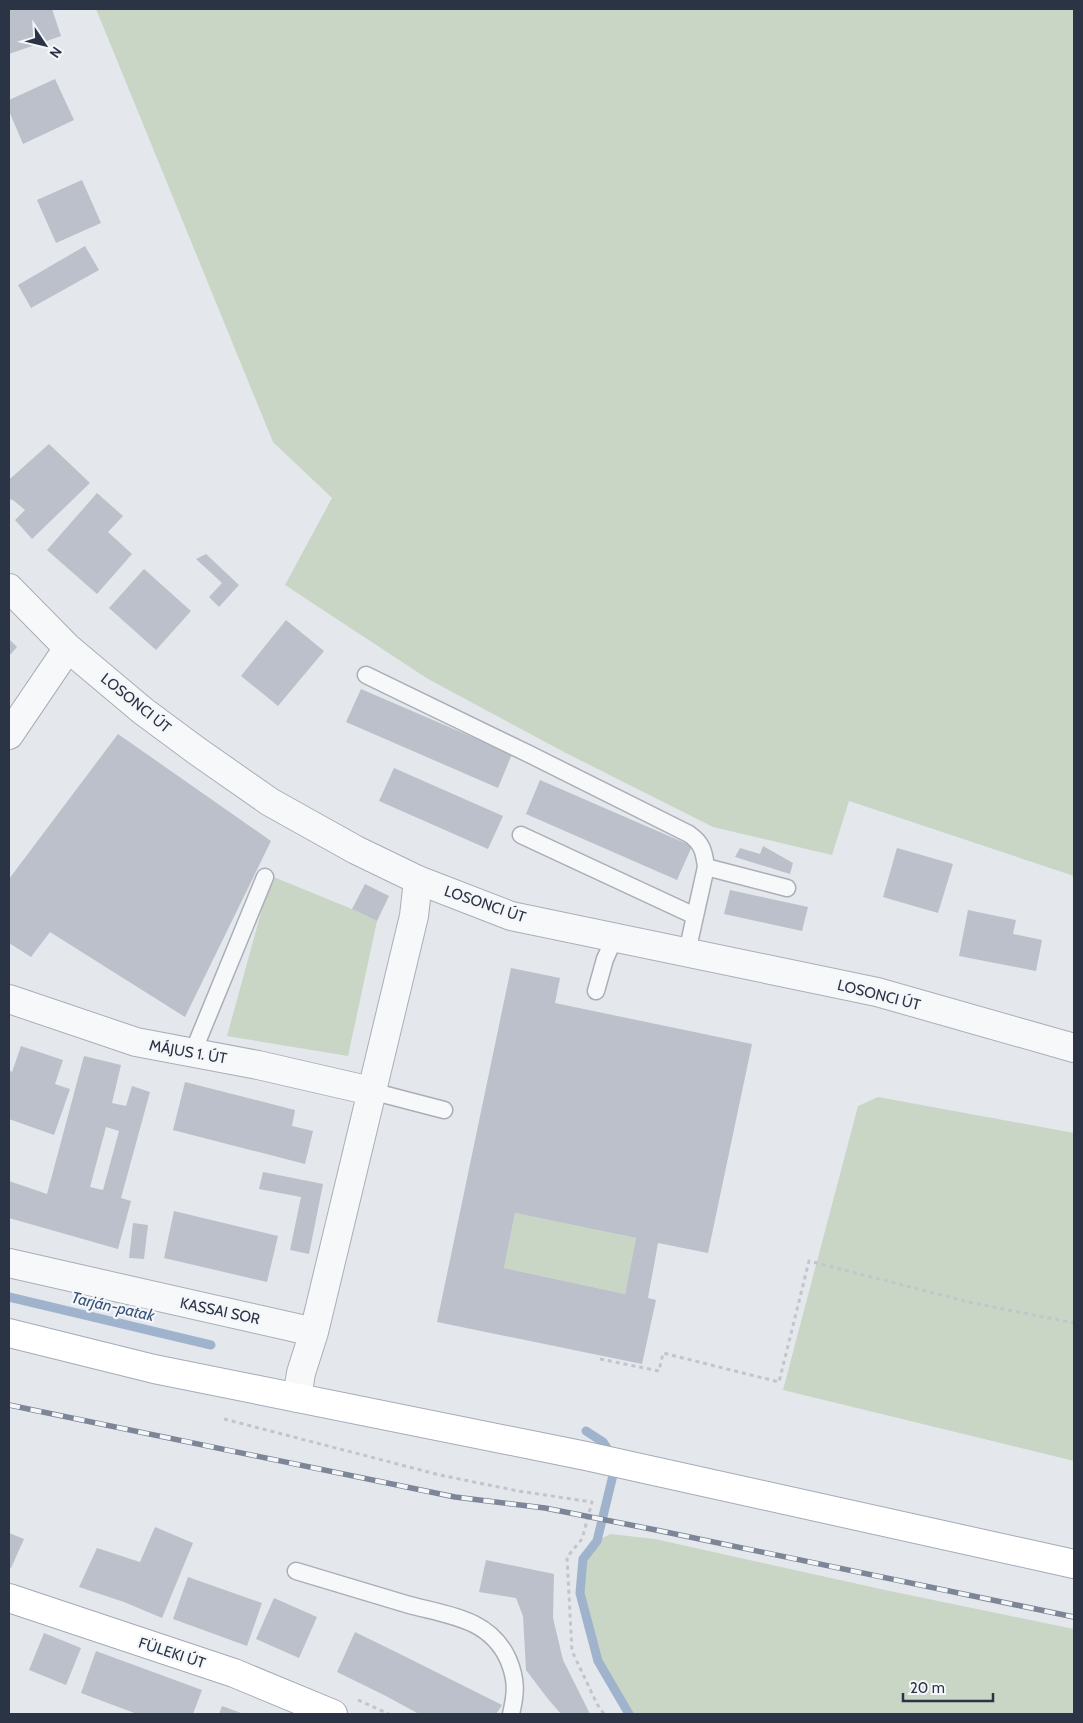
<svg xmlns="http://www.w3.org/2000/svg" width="1083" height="1723" font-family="Cabin,sans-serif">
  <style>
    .green { fill: #c9d6c5 }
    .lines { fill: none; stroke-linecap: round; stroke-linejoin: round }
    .stream { stroke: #9fb4cc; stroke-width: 9 }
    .building { fill: #bbc0ca; fill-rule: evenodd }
    .service-casing { stroke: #a9aeb7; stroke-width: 19 }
    .minor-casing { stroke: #a9aeb7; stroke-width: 30 }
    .primary-casing { stroke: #a3abb8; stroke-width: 30 }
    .path { stroke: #c2c5cb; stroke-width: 3; stroke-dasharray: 4 4; stroke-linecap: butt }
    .service { stroke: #f7f8fa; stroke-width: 16 }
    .minor { stroke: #f7f8fa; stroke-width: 28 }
    .primary { stroke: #fff; stroke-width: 28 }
    .rail-casing { stroke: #7d8696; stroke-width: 5.5 }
    .rail { stroke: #f4f6f9; stroke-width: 4; stroke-dasharray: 11; stroke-linecap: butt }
    .labels { text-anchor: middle; stroke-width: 4.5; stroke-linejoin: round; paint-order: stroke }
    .street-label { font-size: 15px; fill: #2b3445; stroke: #f4f6f9 }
    .water-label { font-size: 16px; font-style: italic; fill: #34527a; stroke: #f4f6f9 }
  </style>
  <rect width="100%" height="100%" fill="#e4e7ec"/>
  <path class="green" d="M 96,9 L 1074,9 L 1074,876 L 849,801 L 832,855 L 713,827 L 564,752 L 428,679 L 285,585 L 332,498 L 273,442 Z
    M 271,876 L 352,909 L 377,921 L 348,1056 L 227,1036 Z
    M 878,1097 L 1074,1133 L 1074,1461 L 783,1390 L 858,1106 Z
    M 515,1213 L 636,1238 L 625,1294 L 504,1268 Z
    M 610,1534 L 655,1539 L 885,1590 L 1074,1629 L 1074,1714 L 629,1714 L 598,1661 L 580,1593 L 583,1559 L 597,1541 Z"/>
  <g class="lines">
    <path class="stream" d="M 9,1297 L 211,1345
      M 586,1431 L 603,1442 L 613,1457 L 614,1471 L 597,1541 L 583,1559 L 580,1593 L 598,1661 L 629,1714"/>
  </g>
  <path class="building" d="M 9,9 L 52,9 L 61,36 L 9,54 Z
    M 55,79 L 74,120 L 23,144 L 9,111 L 9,100 Z
    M 82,180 L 101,223 L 56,243 L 37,200 Z
    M 85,246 L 99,270 L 31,308 L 18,285 Z
    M 49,444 L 90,483 L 32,539 L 15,520 L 25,510 L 13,500 L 9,499 L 9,478 L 11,478 Z
    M 97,493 L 123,516 L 108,532 L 132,554 L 97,594 L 47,550 Z
    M 206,554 L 239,585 L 219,607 L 209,597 L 222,583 L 196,559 Z
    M 144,569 L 191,611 L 156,650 L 109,608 Z
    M 286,620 L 324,651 L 278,706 L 241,676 Z
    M 9,639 L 17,647 L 9,656 Z
    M 361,689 L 512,754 L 498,788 L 346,722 Z
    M 118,734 L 271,841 L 185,1017 L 50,932 L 31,957 L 9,943 L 9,879 Z
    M 394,768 L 503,816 L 488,849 L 379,801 Z
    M 540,780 L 692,846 L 677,880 L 526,814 Z
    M 763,846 L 793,863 L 790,874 L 735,857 L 740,848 L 760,854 Z
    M 897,848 L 953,864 L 938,913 L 883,897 Z
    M 365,884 L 389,896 L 377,921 L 352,909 Z
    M 730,890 L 808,907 L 802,931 L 724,914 Z
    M 968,910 L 1016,920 L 1013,934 L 1042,940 L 1036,971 L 959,956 Z
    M 511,968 L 560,978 L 555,1003 L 752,1044 L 708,1253 L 658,1243 L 648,1298 L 656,1300 L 642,1364 L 437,1322 ZM 515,1213 L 636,1238 L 625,1294 L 504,1268 Z
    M 21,1046 L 63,1060 L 55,1084 L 70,1089 L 54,1135 L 9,1119 L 9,1070 L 12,1072 Z
    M 84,1056 L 121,1065 L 112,1103 L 126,1106 L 132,1086 L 150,1092 L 121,1198 L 131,1201 L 118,1249 L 9,1218 L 9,1181 L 47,1194 ZM 106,1127 L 119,1131 L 103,1190 L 90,1187 Z
    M 185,1082 L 295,1110 L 292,1126 L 313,1131 L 305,1164 L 173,1130 Z
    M 263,1172 L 323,1184 L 309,1254 L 290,1250 L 301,1197 L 259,1189 Z
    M 174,1211 L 278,1236 L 267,1282 L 164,1258 Z
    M 133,1223 L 148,1225 L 144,1259 L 129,1258 Z
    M 155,1527 L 193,1543 L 162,1618 L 124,1602 L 79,1587 L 97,1548 L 140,1562 Z
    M 9,1533 L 24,1539 L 11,1568 L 9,1567 Z
    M 486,1560 L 554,1574 L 553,1618 L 563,1660 L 590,1714 L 561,1714 L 548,1699 L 526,1670 L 523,1616 L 516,1598 L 479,1592 Z
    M 188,1577 L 262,1603 L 247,1646 L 173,1619 Z
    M 274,1598 L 317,1617 L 299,1658 L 256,1639 Z
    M 355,1632 L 404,1656 L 502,1705 L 496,1714 L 419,1714 L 384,1695 L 337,1672 Z
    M 44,1633 L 81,1648 L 66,1685 L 29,1670 Z
    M 96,1651 L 202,1690 L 193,1714 L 137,1714 L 81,1693 Z
    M 222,1706 L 244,1714 L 219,1714 Z"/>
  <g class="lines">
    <defs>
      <path id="service" d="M 366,675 L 529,754 L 689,834 C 702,843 704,851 706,867 L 687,952
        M 521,835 L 695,916
        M 706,867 L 787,888
        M 596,991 L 605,959 L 615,937
        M 193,1052 L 265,877
        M 371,1091 L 444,1110
        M 296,1571 C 333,1582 369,1593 406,1604 C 445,1615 489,1617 508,1659 C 517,1680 516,1693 511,1714"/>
      <path id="minor" d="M 9,588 L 68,648 L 143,711 L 197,751 L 270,802 L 356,850 L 418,880 L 511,916 L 877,992 L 1074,1048
        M 9,735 L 68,648
        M 9,999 L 136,1042 L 258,1065 L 371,1091
        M 9,1263 L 314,1332
        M 297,1398 L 301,1373 L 314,1332 L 414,916 L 418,880"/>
      <path id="primary" d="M 9,1333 L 154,1369 L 586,1456 L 1074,1564
        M 9,1598 L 234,1673 L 333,1714"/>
    </defs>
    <use href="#service" class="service-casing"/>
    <use href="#minor" class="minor-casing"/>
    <use href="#primary" class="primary-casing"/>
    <path class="path" d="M 600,1359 L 659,1371 L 663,1353 L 779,1382 L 809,1261 L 973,1303 L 1074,1323
      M 224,1419 L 440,1475 L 518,1491 L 592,1502 L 582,1539 L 567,1557 L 572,1651 L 597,1704 L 604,1714
      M 358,1700 L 389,1714"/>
    <use href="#service" class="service"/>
    <use href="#minor" class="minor"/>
    <use href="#primary" class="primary"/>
    <defs>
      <path id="rail" d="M 9,1405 L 455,1497 L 545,1508 L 656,1530 L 1074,1617"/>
    </defs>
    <use href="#rail" class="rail-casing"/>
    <use href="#rail" class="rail"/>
  </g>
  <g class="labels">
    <g class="street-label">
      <text transform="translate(136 703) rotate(39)" y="5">LOSONCI ÚT</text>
      <text transform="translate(485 904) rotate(19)" y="5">LOSONCI ÚT</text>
      <text transform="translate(879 995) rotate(14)" y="5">LOSONCI ÚT</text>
      <text transform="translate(188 1052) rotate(10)" y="5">MÁJUS 1. ÚT</text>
      <text transform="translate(220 1311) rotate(12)" y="5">KASSAI SOR</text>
      <text transform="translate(172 1653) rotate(18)" y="5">FÜLEKI ÚT</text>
    </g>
    <g class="water-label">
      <text transform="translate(113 1306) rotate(13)" y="6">Tarján-patak</text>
    </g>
  </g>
  <rect width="1083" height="1723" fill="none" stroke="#2b3445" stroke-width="20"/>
  <g transform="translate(45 45) rotate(125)" stroke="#f4f6f9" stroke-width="4" paint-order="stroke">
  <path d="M0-4L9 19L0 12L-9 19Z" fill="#2b3445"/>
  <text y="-8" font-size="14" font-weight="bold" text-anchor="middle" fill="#2b3445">N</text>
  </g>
  <path d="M903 1693v8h90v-8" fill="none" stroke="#2b3445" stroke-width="2.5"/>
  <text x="910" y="1693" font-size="15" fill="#2b3445" stroke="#f4f6f9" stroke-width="4" paint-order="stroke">20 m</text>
</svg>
